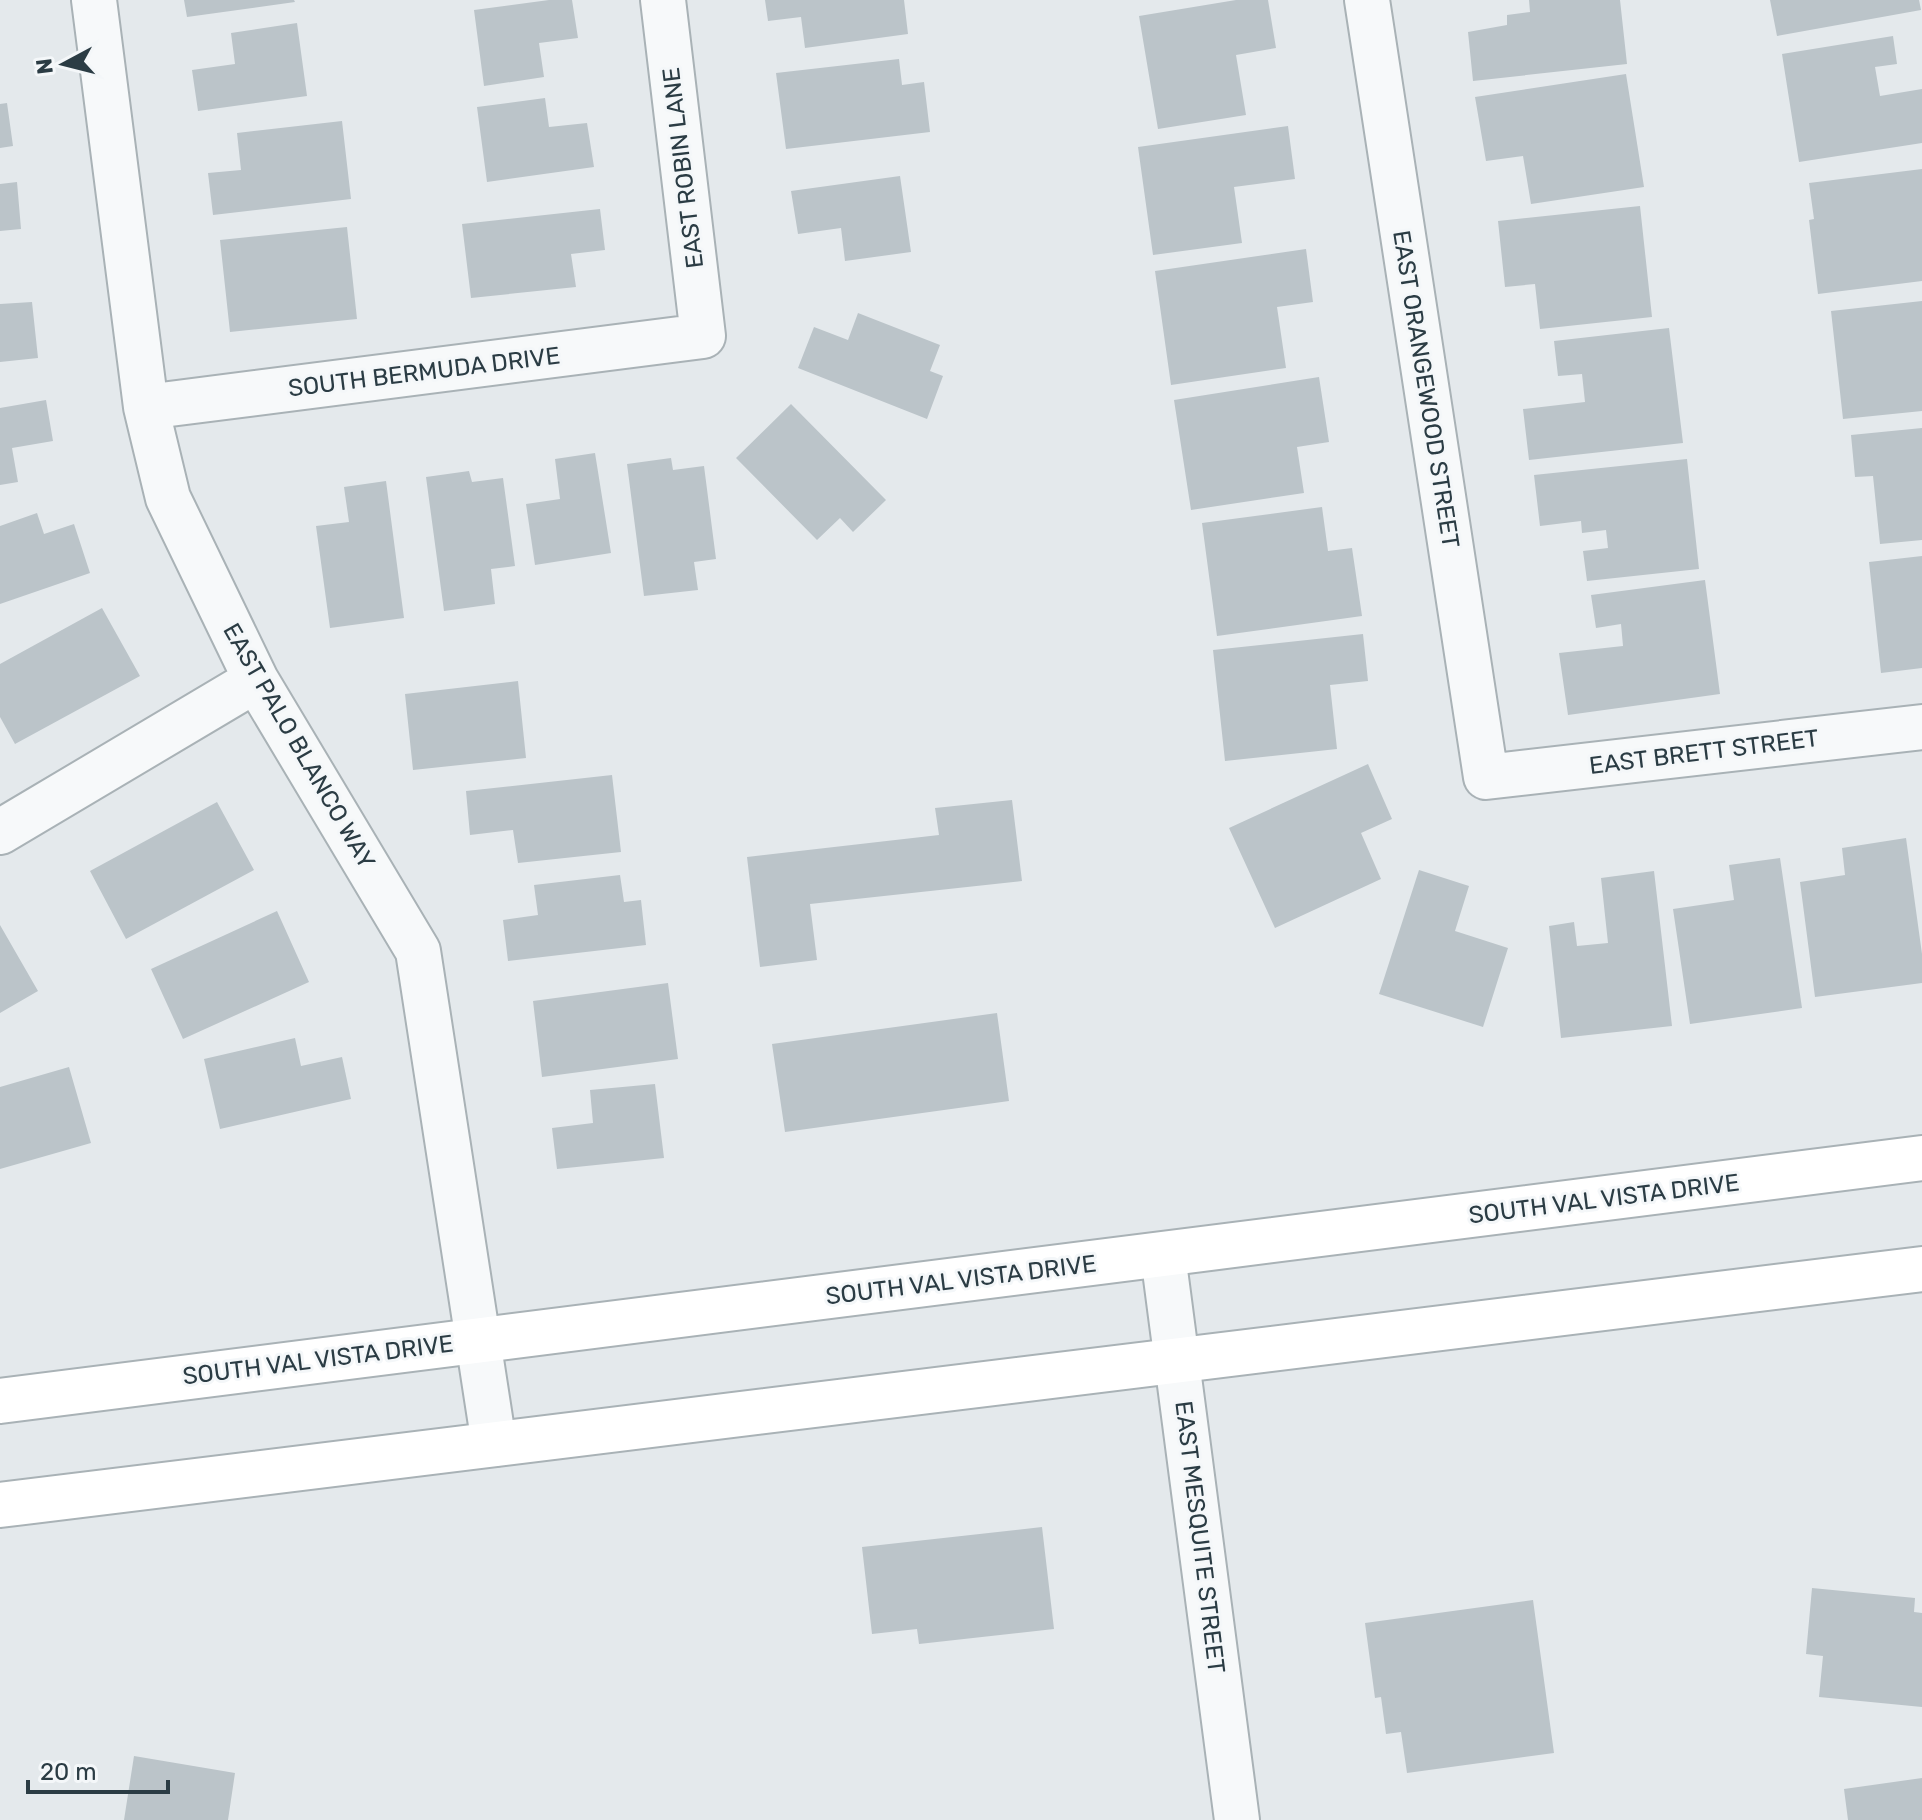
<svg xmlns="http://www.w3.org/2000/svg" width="1922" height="1820" font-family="Rubik,sans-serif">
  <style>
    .building { fill: #bbc4c9 }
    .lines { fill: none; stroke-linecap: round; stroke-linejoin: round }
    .street-casing { stroke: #a9b2b6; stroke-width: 48 }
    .secondary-casing { stroke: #a9b2b6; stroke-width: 48 }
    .street { stroke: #f7f9fa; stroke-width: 44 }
    .secondary { stroke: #fff; stroke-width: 44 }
    .labels { text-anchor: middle; stroke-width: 6; stroke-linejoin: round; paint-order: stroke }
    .street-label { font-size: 24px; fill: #2b3c44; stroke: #f4f7f9 }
  </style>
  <rect width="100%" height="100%" fill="#e4e9ec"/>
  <path class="building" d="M 184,0 L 294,0 L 295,2 L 187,17 Z
    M 549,0 L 572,0 L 578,38 L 539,43 L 544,77 L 484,86 L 474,10 Z
    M 765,0 L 904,0 L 908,34 L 805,48 L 801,17 L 768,21 Z
    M 1236,0 L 1268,0 L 1276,48 L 1236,55 L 1246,115 L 1158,129 L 1139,16 Z
    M 1529,0 L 1620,0 L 1627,64 L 1473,81 L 1468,32 L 1507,25 L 1507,15 L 1530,12 Z
    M 1770,0 L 1919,0 L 1921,10 L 1777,36 Z
    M 297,23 L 307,96 L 198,111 L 192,70 L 235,64 L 231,33 Z
    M 1893,36 L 1897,64 L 1875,67 L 1880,96 L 1922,89 L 1922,143 L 1799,162 L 1782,54 Z
    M 899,59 L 902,85 L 924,82 L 930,132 L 786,149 L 776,73 Z
    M 1626,74 L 1644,187 L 1531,204 L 1523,156 L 1486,161 L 1475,97 Z
    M 545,98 L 549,127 L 587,123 L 594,167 L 487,182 L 477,107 Z
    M 7,103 L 13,146 L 0,148 L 0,104 Z
    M 342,121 L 351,199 L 213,215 L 208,173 L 241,170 L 237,133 Z
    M 1288,126 L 1295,179 L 1234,187 L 1242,243 L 1153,255 L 1138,147 Z
    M 1922,169 L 1922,281 L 1818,294 L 1809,220 L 1814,219 L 1809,183 Z
    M 900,176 L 911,252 L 845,261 L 841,228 L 798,234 L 791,191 Z
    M 17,182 L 21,229 L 0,231 L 0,184 Z
    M 1640,206 L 1652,317 L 1540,329 L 1535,284 L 1505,287 L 1498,221 Z
    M 600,209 L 605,250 L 571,254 L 576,287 L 471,298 L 462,224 Z
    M 347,227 L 357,319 L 230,332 L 220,240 Z
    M 1306,249 L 1313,302 L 1277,307 L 1286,368 L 1171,385 L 1155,271 Z
    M 1922,301 L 1922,411 L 1843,419 L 1831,311 Z
    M 32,302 L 38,358 L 0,362 L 0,304 Z
    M 858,313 L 940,345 L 930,371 L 943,376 L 927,419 L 798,368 L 814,327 L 848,340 Z
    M 1669,328 L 1683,443 L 1529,460 L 1523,409 L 1585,402 L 1582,374 L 1558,376 L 1554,341 Z
    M 1319,377 L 1329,442 L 1297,447 L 1304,493 L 1191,510 L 1174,400 Z
    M 46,400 L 53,441 L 12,448 L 18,482 L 0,485 L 0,408 Z
    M 791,404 L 886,500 L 853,532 L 840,518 L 817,540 L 736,458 Z
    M 1922,428 L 1922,540 L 1880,544 L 1873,476 L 1855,477 L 1851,435 Z
    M 595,453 L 611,553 L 535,565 L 526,504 L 560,499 L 555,459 Z
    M 671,458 L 673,470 L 704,466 L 716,559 L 694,562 L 698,590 L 644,596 L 627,464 Z
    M 1687,459 L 1699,569 L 1587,581 L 1583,551 L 1608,548 L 1606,530 L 1582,533 L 1581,521 L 1540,526 L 1534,475 Z
    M 469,471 L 472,482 L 503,478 L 515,566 L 491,569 L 495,604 L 444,611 L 426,477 Z
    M 386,481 L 404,618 L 330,628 L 316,526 L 349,522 L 344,487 Z
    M 1322,507 L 1328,551 L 1352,548 L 1362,616 L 1217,636 L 1202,523 Z
    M 37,513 L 44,534 L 74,524 L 90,573 L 0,604 L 0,526 Z
    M 1922,556 L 1922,668 L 1881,673 L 1869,562 Z
    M 1705,580 L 1720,694 L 1568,715 L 1559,653 L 1623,646 L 1621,624 L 1596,628 L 1591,595 Z
    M 102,608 L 140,676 L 15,744 L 0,717 L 0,664 Z
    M 1363,634 L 1368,681 L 1330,685 L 1337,749 L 1225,761 L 1213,650 Z
    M 518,681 L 526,758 L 413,770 L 405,694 Z
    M 1368,764 L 1392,819 L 1361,833 L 1381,879 L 1275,928 L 1229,828 Z
    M 612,775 L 621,852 L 518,863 L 513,830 L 470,835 L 466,791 Z
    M 1012,800 L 1022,881 L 810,904 L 817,960 L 760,967 L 747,857 L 939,835 L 935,808 Z
    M 217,802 L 254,870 L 126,939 L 90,871 Z
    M 1906,838 L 1922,954 L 1922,983 L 1815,997 L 1800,882 L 1845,875 L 1842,848 Z
    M 1780,858 L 1802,1008 L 1690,1024 L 1673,909 L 1734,900 L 1729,865 Z
    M 1419,870 L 1469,886 L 1455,931 L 1508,948 L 1483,1027 L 1379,994 Z
    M 1654,871 L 1672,1026 L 1561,1038 L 1549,926 L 1574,922 L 1577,946 L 1608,943 L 1601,878 Z
    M 620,875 L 624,902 L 641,900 L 646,945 L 508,961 L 503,920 L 538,915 L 534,885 Z
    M 277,911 L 309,982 L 183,1039 L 151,969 Z
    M 0,925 L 38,991 L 0,1013 Z
    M 668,983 L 678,1059 L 542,1077 L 533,1001 Z
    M 997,1013 L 1009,1101 L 785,1132 L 772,1044 Z
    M 295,1038 L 301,1066 L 342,1057 L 351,1099 L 220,1129 L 204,1059 Z
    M 69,1067 L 91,1143 L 0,1169 L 0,1087 Z
    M 655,1084 L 664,1158 L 557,1169 L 552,1128 L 593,1123 L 590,1090 Z
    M 1042,1527 L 1054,1629 L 919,1644 L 917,1629 L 872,1634 L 862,1547 Z
    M 1812,1588 L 1915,1598 L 1914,1612 L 1922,1613 L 1922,1707 L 1819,1697 L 1823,1656 L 1806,1654 Z
    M 1533,1600 L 1554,1753 L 1407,1773 L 1401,1732 L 1386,1734 L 1381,1697 L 1375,1698 L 1365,1623 Z
    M 134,1756 L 235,1773 L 228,1820 L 124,1820 Z
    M 1922,1778 L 1922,1820 L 1848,1820 L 1844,1789 Z"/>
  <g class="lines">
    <defs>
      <path id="street" d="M 94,0 L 146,407 L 168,498 L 256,680 L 418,951 L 494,1444
        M 1367,0 L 1486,777 L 1922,727
        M 146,407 L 703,336 L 663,0
        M 0,832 L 256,680
        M 1163,1255 L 1237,1820"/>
      <path id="secondary" d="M 0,1401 L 1922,1158
        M 0,1505 L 1922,1269"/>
    </defs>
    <use href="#street" class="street-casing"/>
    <use href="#secondary" class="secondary-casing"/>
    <use href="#street" class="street"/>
    <use href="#secondary" class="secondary"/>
  </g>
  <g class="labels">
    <g class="street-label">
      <text transform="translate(683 168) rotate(-97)" y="8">EAST ROBIN LANE</text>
      <text transform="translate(424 372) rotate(-7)" y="8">SOUTH BERMUDA DRIVE</text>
      <text transform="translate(1426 389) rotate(81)" y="8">EAST ORANGEWOOD STREET</text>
      <text transform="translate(299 746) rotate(60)" y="8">EAST PALO BLANCO WAY</text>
      <text transform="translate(1704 752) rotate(-7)" y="8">EAST BRETT STREET</text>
      <text transform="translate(1604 1199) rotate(-7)" y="8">SOUTH VAL VISTA DRIVE</text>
      <text transform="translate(961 1280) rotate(-7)" y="8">SOUTH VAL VISTA DRIVE</text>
      <text transform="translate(318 1360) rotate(-7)" y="8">SOUTH VAL VISTA DRIVE</text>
      <text transform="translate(1200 1537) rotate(83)" y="8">EAST MESQUITE STREET</text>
    </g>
  </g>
  <g transform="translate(64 64) rotate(263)" stroke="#f4f7f9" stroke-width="6" paint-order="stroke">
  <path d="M0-6L14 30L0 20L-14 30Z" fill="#2b3c44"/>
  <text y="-12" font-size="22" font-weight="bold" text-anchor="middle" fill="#2b3c44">N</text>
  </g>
  <path d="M28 1780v12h140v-12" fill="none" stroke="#2b3c44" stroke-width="4"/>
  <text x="40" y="1780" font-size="24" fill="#2b3c44" stroke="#f4f7f9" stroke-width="6" paint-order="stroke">20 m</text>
</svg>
